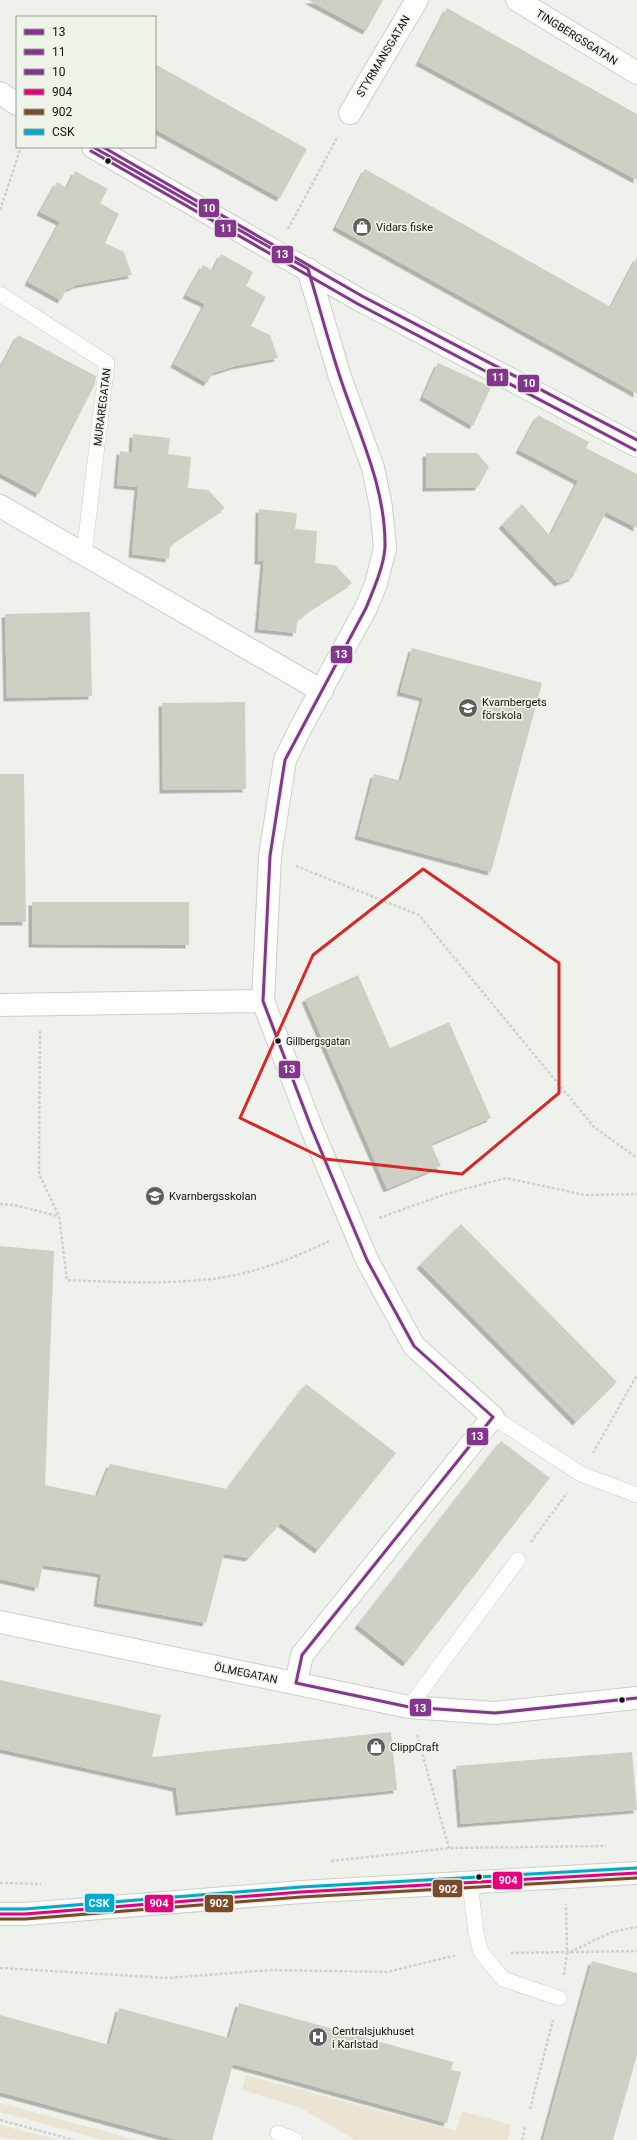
<svg xmlns="http://www.w3.org/2000/svg" width="637" height="2140" font-family="Roboto,sans-serif">
  <style>
    .green { fill: #ebe4d3 }
    .building { fill: #cfd0c5; filter: url(#shadow) }
    .lines { fill: none; stroke-linecap: round; stroke-linejoin: round }
    .lane-casing { stroke: #ccceca; stroke-width: 16 }
    .street-casing { stroke: #ccceca; stroke-width: 24 }
    .secondary-casing { stroke: #ccceca; stroke-width: 24 }
    .path { stroke: #d0d1cf; stroke-width: 2.5; stroke-dasharray: 3 2; stroke-linecap: butt }
    .lane { stroke: #fdfdfc; stroke-width: 15 }
    .street { stroke: #fdfdfc; stroke-width: 22 }
    .secondary { stroke: #fdfdfc; stroke-width: 22 }
    .bus-1-casing { stroke: #eff4ea; stroke-width: 6 }
    .bus-2-casing { stroke: #eff4ea; stroke-width: 6 }
    .bus-3-casing { stroke: #eff4ea; stroke-width: 6 }
    .bus-4-casing { stroke: #eff4ea; stroke-width: 6 }
    .bus-5-casing { stroke: #eff4ea; stroke-width: 6 }
    .bus-6-casing { stroke: #eff4ea; stroke-width: 6 }
    .bus-1 { stroke: #82378c; stroke-width: 3 }
    .bus-2 { stroke: #82378c; stroke-width: 3 }
    .bus-3 { stroke: #82378c; stroke-width: 3 }
    .bus-4 { stroke: #e5007d; stroke-width: 3 }
    .bus-5 { stroke: #7a4b2a; stroke-width: 3 }
    .bus-6 { stroke: #00a9ce; stroke-width: 3 }
    .marked { fill: none; stroke: #d62828; stroke-width: 3; stroke-linejoin: round }
    .bus-dot { fill: #10120f; stroke: #eff4ea; stroke-width: 1.5 }
    .labels { text-anchor: middle; stroke-width: 3.5; stroke-linejoin: round; paint-order: stroke }
    .bus-label { font-size: 10px; fill: #10120f; stroke: #eff4ea; text-anchor: start }
    .street-label { font-size: 11px; fill: #10120f; stroke: #eff4ea }
    .poi-label { font-size: 11px; fill: #10120f; stroke: #eff4ea; text-anchor: start }
    .line-badge { stroke: #eff4ea; stroke-width: 1.5 }
    .badge-label { font-size: 11px; text-anchor: middle; font-weight: bold; fill: #fff }
  </style>
  <defs>
    <filter id="shadow"><feDropShadow dx="-3.5" dy="3.5" stdDeviation="0" flood-color="#0004"/></filter>
  </defs>
  <rect width="100%" height="100%" fill="#eff2ec"/>
  <path class="green" d="M 246,2075 L 456,2131 L 462,2111 L 511,2125 L 508,2140 L 355,2140 L 301,2108 L 242,2090 Z
    M 0,2103 L 137,2140 L 103,2140 L 0,2112 Z
    M 0,2125 L 59,2140 L 16,2140 L 0,2137 Z"/>
  <path class="building" d="M 308,0 L 383,0 L 366,31 Z
    M 447,8 L 637,114 L 637,180 L 419,62 Z
    M 155,64 L 307,149 L 280,198 L 155,129 Z
    M 365,169 L 611,307 L 637,257 L 637,394 L 336,227 Z
    M 75,171 L 108,189 L 100,203 L 119,214 L 105,243 L 124,252 L 132,275 L 77,285 L 66,290 L 61,300 L 28,282 L 60,222 L 40,212 L 57,182 L 67,188 Z
    M 221,254 L 253,272 L 246,286 L 266,297 L 251,326 L 270,335 L 278,358 L 235,366 L 213,373 L 207,383 L 174,364 L 205,304 L 186,295 L 203,265 L 213,271 Z
    M 18,335 L 96,376 L 95,384 L 39,494 L 0,473 L 0,369 Z
    M 438,363 L 491,387 L 473,426 L 423,397 Z
    M 538,415 L 589,442 L 586,448 L 637,474 L 637,528 L 606,512 L 572,578 L 558,583 L 502,525 L 522,504 L 550,536 L 578,481 L 519,450 Z
    M 133,434 L 170,438 L 168,454 L 191,457 L 188,488 L 208,490 L 225,508 L 178,539 L 170,547 L 169,559 L 132,554 L 138,487 L 117,485 L 120,451 L 132,453 Z
    M 426,453 L 477,453 L 489,467 L 478,487 L 426,488 Z
    M 259,509 L 297,513 L 295,529 L 317,531 L 315,563 L 335,565 L 352,583 L 314,607 L 297,621 L 296,633 L 258,629 L 264,561 L 258,561 Z
    M 90,612 L 92,696 L 7,698 L 5,614 Z
    M 412,648 L 542,683 L 491,872 L 358,836 L 374,774 L 401,781 L 423,698 L 400,692 Z
    M 245,702 L 246,789 L 163,790 L 162,703 Z
    M 0,774 L 24,774 L 26,922 L 0,922 Z
    M 32,902 L 189,902 L 189,945 L 32,944 Z
    M 358,975 L 390,1048 L 449,1022 L 491,1118 L 431,1144 L 441,1166 L 387,1189 L 305,999 Z
    M 461,1224 L 617,1382 L 576,1422 L 420,1265 Z
    M 0,1246 L 54,1251 L 45,1485 L 97,1496 L 110,1464 L 227,1489 L 306,1384 L 396,1453 L 318,1550 L 281,1523 L 249,1558 L 224,1554 L 206,1623 L 97,1603 L 101,1574 L 43,1565 L 38,1588 L 0,1579 Z
    M 501,1441 L 550,1478 L 406,1663 L 358,1625 Z
    M 0,1680 L 161,1715 L 152,1757 L 391,1732 L 397,1790 L 179,1812 L 176,1788 L 0,1749 Z
    M 632,1752 L 637,1810 L 461,1824 L 456,1766 Z
    M 592,1961 L 637,1973 L 637,2055 L 613,2140 L 543,2140 Z
    M 239,2003 L 453,2062 L 451,2070 L 461,2072 L 447,2123 L 233,2064 L 212,2140 L 176,2140 L 0,2092 L 0,2015 L 109,2045 L 119,2008 L 229,2038 Z"/>
  <g class="lines">
    <defs>
      <path id="lane" d="M 0,294 L 107,363 L 84,554
        M 493,1417 L 581,1474 L 637,1495
        M 409,1707 L 518,1560
        M 470,1883 L 476,1933 L 481,1952 L 503,1979 L 559,1998
        M 278,2133 L 295,2140"/>
      <path id="street" d="M 517,0 L 637,73
        M 0,93 L 17,104
        M 350,113 L 417,0
        M 93,147 L 360,300 L 637,446
        M 0,506 L 322,691
        M 0,1005 L 263,1001
        M 0,1622 L 409,1707 L 495,1713 L 637,1698
        M 296,1683 L 302,1655 L 493,1417 L 414,1346 L 367,1260 L 311,1127 L 263,1001 L 270,856 L 285,760 L 300,729 L 366,608 L 376,584 L 385,548 L 381,507 L 373,468 L 340,377 L 308,269"/>
      <path id="secondary" d="M 0,1914 L 25,1914 L 301,1892 L 637,1873"/>
    </defs>
    <use href="#lane" class="lane-casing"/>
    <use href="#street" class="street-casing"/>
    <use href="#secondary" class="secondary-casing"/>
    <path class="path" d="M 0,210 L 21,147
      M 288,229 L 338,136
      M 296,866 L 419,915 L 594,1127 L 637,1158
      M 40,1031 L 39,1174 L 59,1216 L 67,1280 C 111,1282 157,1284 201,1280 C 245,1277 290,1260 329,1241
      M 0,1204 L 14,1205 L 58,1216
      M 379,1218 L 446,1194 L 506,1178 L 585,1195 L 637,1194
      M 593,1453 L 637,1375
      M 531,1542 L 567,1493
      M 417,1735 L 449,1848
      M 331,1861 L 449,1848 L 606,1846
      M 0,1883 L 41,1884
      M 570,1952 L 612,1932 L 637,1927
      M 511,1953 L 637,1951
      M 0,1968 L 168,1978 L 271,1970 L 387,1972 L 457,1955
      M 564,1975 L 567,1953 L 566,1904
      M 530,2109 L 553,2020
      M 0,2120 L 74,2140
      M 522,2140 L 525,2127"/>
    <use href="#lane" class="lane"/>
    <use href="#street" class="street"/>
    <use href="#secondary" class="secondary"/>
    <defs>
      <path id="bus-1" d="M 93,147 L 308,269 C 319,305 328,341 340,377 C 358,432 386,487 385,547 C 384,566 373,591 366,608 L 285,760 L 270,856 L 263,1001 L 311,1127 L 367,1260 L 414,1346 L 493,1417 L 302,1655 L 296,1683 L 409,1707 L 495,1713 L 637,1698"/>
      <path id="bus-2" d="M 91,151 L 358,304 L 635,450"/>
      <path id="bus-3" d="M 103,147 L 362,296 L 637,440"/>
      <path id="bus-4" d="M 0,1914 L 25,1914 L 301,1892 L 637,1873"/>
      <path id="bus-5" d="M 0,1919 L 25,1919 L 301,1897 L 637,1878"/>
      <path id="bus-6" d="M 0,1909 L 25,1909 L 301,1887 L 637,1868"/>
    </defs>
    <use href="#bus-1" class="bus-1-casing"/>
    <use href="#bus-2" class="bus-2-casing"/>
    <use href="#bus-3" class="bus-3-casing"/>
    <use href="#bus-4" class="bus-4-casing"/>
    <use href="#bus-5" class="bus-5-casing"/>
    <use href="#bus-6" class="bus-6-casing"/>
    <use href="#bus-1" class="bus-1"/>
    <use href="#bus-2" class="bus-2"/>
    <use href="#bus-3" class="bus-3"/>
    <use href="#bus-4" class="bus-4"/>
    <use href="#bus-5" class="bus-5"/>
    <use href="#bus-6" class="bus-6"/>
  </g>
  <path class="marked" d="M 423,869 L 559,963 L 559,1093 L 462,1174 L 325,1159 L 240,1118 L 313,955 Z"/>
  <defs>
    <symbol id="shop-disc" viewBox="-11 -11 22 22"><circle r="9.5" fill="#5e605c" stroke="#eff4ea"/><path d="M-5-2.5h2.3a2.7 3.5 0 0 1 5.4 0H5L5.5 6h-11ZM-1.5-2.5h3a1.5 2.3 0 0 0-3 0Z" fill="#fff"/></symbol>
    <symbol id="school-disc" viewBox="-11 -11 22 22"><circle r="9.5" fill="#5e605c" stroke="#eff4ea"/><path d="M0-5L7-2L0 1L-7-2ZM-4 1L0 2.5L4 1V4Q0 6-4 4Z" fill="#fff"/></symbol>
    <symbol id="hospital-disc" viewBox="-11 -11 22 22"><circle r="9.5" fill="#5e605c" stroke="#eff4ea"/><path d="M-5-5h3v3.5h4V-5h3V5h-3V1.5h-4V5h-3Z" fill="#fff"/></symbol>
  </defs>
  <g fill-rule="evenodd">
    <use href="#shop-disc" x="351" y="216" width="22" height="22"/>
    <use href="#school-disc" x="457" y="697" width="22" height="22"/>
    <use href="#school-disc" x="144" y="1185" width="22" height="22"/>
    <use href="#shop-disc" x="365" y="1736" width="22" height="22"/>
    <use href="#hospital-disc" x="307" y="2026" width="22" height="22"/>
  </g>
  <g class="bus-dot">
    <circle cx="108" cy="161" r="3.5"/>
    <circle cx="278" cy="1041" r="3.5"/>
    <circle cx="622" cy="1700" r="3.5"/>
    <circle cx="479" cy="1877" r="3.5"/>
  </g>
  <g class="labels">
    <g class="bus-label">
      <text x="286" y="1045">Gillbergsgatan</text>
    </g>
    <g class="street-label">
      <text transform="translate(577 37) rotate(32)" y="4">TINGBERGSGATAN</text>
      <text transform="translate(383 56) rotate(-59)" y="4">STYRMANSGATAN</text>
      <text transform="translate(102 407) rotate(-83)" y="4">MURAREGATAN</text>
      <text transform="translate(246 1673) rotate(12)" y="4">ÖLMEGATAN</text>
    </g>
    <g class="poi-label">
      <text x="376" y="231">Vidars fiske</text>
      <text x="482" y="706">Kvarnbergets<tspan x="482" dy="13">förskola</tspan></text>
      <text x="169" y="1200">Kvarnbergsskolan</text>
      <text x="390" y="1751">ClippCraft</text>
      <text x="332" y="2035">Centralsjukhuset<tspan x="332" dy="13">i Karlstad</tspan></text>
    </g>
  </g>
  <g class="line-badge">
    <rect x="198" y="198" width="22" height="20" rx="4" fill="#82378c"/>
    <rect x="214" y="219" width="23" height="19" rx="4" fill="#82378c"/>
    <rect x="271" y="245" width="23" height="19" rx="4" fill="#82378c"/>
    <rect x="486" y="368" width="23" height="19" rx="4" fill="#82378c"/>
    <rect x="517" y="374" width="23" height="19" rx="4" fill="#82378c"/>
    <rect x="330" y="645" width="23" height="19" rx="4" fill="#82378c"/>
    <rect x="278" y="1060" width="23" height="19" rx="4" fill="#82378c"/>
    <rect x="466" y="1427" width="23" height="19" rx="4" fill="#82378c"/>
    <rect x="409" y="1698" width="23" height="19" rx="4" fill="#82378c"/>
    <rect x="492" y="1871" width="31" height="19" rx="4" fill="#e5007d"/>
    <rect x="432" y="1879" width="31" height="19" rx="4" fill="#7a4b2a"/>
    <rect x="84" y="1893" width="31" height="20" rx="4" fill="#00a9ce"/>
    <rect x="144" y="1894" width="30" height="19" rx="4" fill="#e5007d"/>
    <rect x="204" y="1894" width="30" height="19" rx="4" fill="#7a4b2a"/>
  </g>
  <g class="badge-label">
    <text x="209" y="212">10</text>
    <text x="226" y="232">11</text>
    <text x="282" y="258">13</text>
    <text x="498" y="381">11</text>
    <text x="529" y="387">10</text>
    <text x="341" y="658">13</text>
    <text x="289" y="1073">13</text>
    <text x="477" y="1440">13</text>
    <text x="420" y="1712">13</text>
    <text x="508" y="1884">904</text>
    <text x="448" y="1893">902</text>
    <text x="99" y="1907">CSK</text>
    <text x="159" y="1907">904</text>
    <text x="219" y="1907">902</text>
  </g>
  <rect x="16" y="16" width="140" height="132" fill="#eff4ea" stroke="#969a92"/>
  <rect x="24" y="29" width="20" height="6" fill="#82378c" stroke="#969a92"/>
  <text x="52" y="36" font-size="12" fill="#10120f">13</text>
  <rect x="24" y="49" width="20" height="6" fill="#82378c" stroke="#969a92"/>
  <text x="52" y="56" font-size="12" fill="#10120f">11</text>
  <rect x="24" y="69" width="20" height="6" fill="#82378c" stroke="#969a92"/>
  <text x="52" y="76" font-size="12" fill="#10120f">10</text>
  <rect x="24" y="89" width="20" height="6" fill="#e5007d" stroke="#969a92"/>
  <text x="52" y="96" font-size="12" fill="#10120f">904</text>
  <rect x="24" y="109" width="20" height="6" fill="#7a4b2a" stroke="#969a92"/>
  <text x="52" y="116" font-size="12" fill="#10120f">902</text>
  <rect x="24" y="129" width="20" height="6" fill="#00a9ce" stroke="#969a92"/>
  <text x="52" y="136" font-size="12" fill="#10120f">CSK</text>
</svg>
